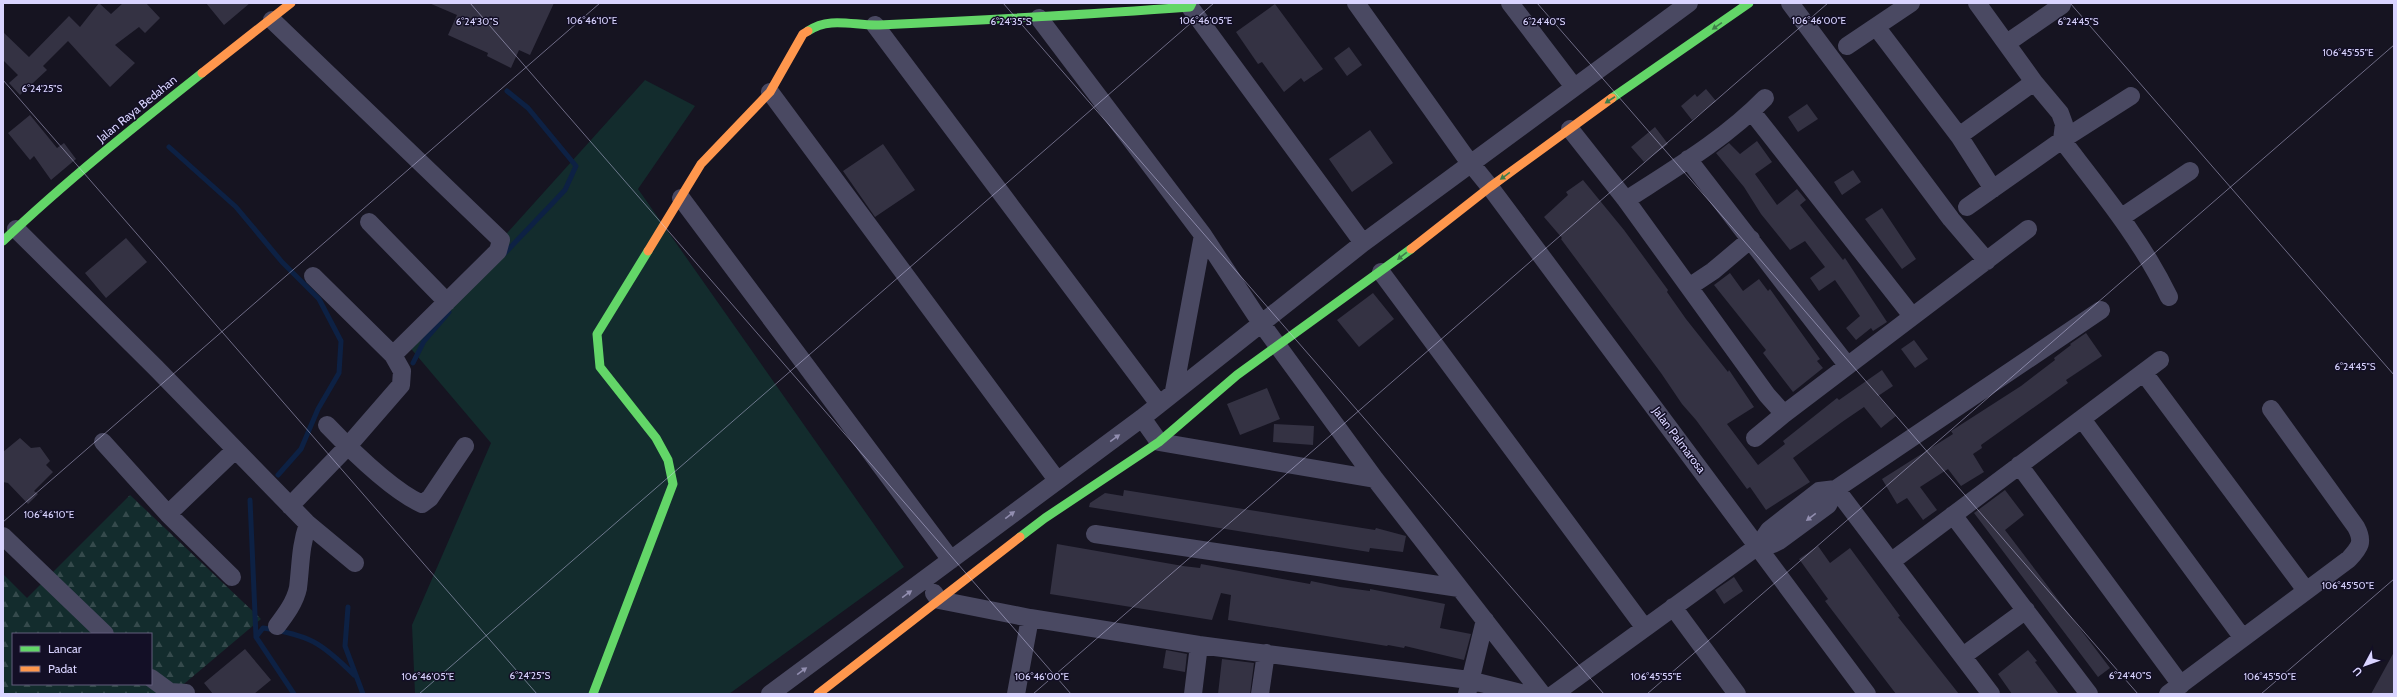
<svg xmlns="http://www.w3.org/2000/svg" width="2397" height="697" font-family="Cabin,sans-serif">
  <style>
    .grass { fill: #132c2d }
    .forest { fill: url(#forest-firs); fill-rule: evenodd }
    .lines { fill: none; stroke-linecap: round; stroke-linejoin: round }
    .stream { stroke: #0d2144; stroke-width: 5 }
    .building { fill: #343243 }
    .street { stroke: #4a4962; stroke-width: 18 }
    .fast { stroke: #63d668; stroke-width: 9 }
    .slow { stroke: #ff974d; stroke-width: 9 }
    .oneway { fill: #3f7c4a }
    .oneway2 { fill: #928eb0 }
    .ticks { fill: none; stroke: #d9d4ff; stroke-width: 1; stroke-opacity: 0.45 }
    .labels { text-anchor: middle; stroke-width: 3; stroke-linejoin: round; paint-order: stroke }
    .street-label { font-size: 12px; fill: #d9d4ff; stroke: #130f26 }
    .ticks-label { font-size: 10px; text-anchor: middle; fill: #d9d4ff; stroke: #130f26; stroke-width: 3; stroke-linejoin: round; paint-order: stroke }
  </style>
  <defs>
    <pattern id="forest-firs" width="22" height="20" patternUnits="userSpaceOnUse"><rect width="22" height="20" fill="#132c2d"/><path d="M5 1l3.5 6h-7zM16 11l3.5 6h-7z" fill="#354a4c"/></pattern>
  </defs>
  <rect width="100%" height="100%" fill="#161421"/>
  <path class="grass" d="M 645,80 L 695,106 L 638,189 L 904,567 L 729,694 L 415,694 L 412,625 L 491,443 L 407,344 Z"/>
  <path class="forest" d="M 130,495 L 261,619 L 172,694 L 3,694 L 3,574 L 27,598 ZM 13,634 L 151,634 L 151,684 L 13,684 Z"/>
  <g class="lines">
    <path class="stream" d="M 169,147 L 236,207 L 282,262 L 319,299 L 341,341 L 339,373 L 318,409 L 301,449 L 278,475
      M 504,254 L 565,190 L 576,166 L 528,108 L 507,91
      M 413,363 L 424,341 L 449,312
      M 250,500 L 256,637 L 294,694
      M 348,607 L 345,646 L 363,694
      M 256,637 L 263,628 C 309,635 321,642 354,675"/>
  </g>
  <path class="building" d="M 99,3 L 111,14 L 123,3 L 146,3 L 160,18 L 145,33 L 139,27 L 115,45 L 135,63 L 110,87 L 68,41 L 43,66 L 47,70 L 20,95 L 9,83 L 18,75 L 3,60 L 3,32 L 29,57 L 69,16 L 80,27 Z
    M 206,3 L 250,3 L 224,25 Z
    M 429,3 L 554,3 L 530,55 L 519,50 L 511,68 L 487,56 L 488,53 L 448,35 L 457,15 Z
    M 1275,4 L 1323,69 L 1304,82 L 1301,78 L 1284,92 L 1262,62 L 1258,64 L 1236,32 Z
    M 1349,47 L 1362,65 L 1347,76 L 1334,58 Z
    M 1706,89 L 1716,101 L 1692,120 L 1681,106 L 1695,94 L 1697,97 Z
    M 1807,104 L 1818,119 L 1798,132 L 1788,117 Z
    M 30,115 L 57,148 L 64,143 L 76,159 L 51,180 L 34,156 L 30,160 L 8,133 Z
    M 1655,127 L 1668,144 L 1644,162 L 1631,147 Z
    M 1370,130 L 1393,163 L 1352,192 L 1329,159 Z
    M 1757,141 L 1772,162 L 1755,174 L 1777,205 L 1797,189 L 1806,200 L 1800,205 L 1843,260 L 1845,258 L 1887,322 L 1873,331 L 1871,328 L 1856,340 L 1846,328 L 1860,316 L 1835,280 L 1819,291 L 1810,278 L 1825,267 L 1805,241 L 1790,250 L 1761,214 L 1744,187 L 1716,153 L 1729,143 L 1740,154 Z
    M 883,144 L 915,190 L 875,217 L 843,171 Z
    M 1853,170 L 1861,182 L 1842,195 L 1834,182 Z
    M 1583,180 L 1624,230 L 1668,290 L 1667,292 L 1686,319 L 1728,372 L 1729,370 L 1754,407 L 1727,424 L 1758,465 L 1785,444 L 1783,441 L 1837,398 L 1839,400 L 1882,370 L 1893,386 L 1878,396 L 1896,416 L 1881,428 L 1864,407 L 1842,422 L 1793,458 L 1810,482 L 1766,510 L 1750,487 L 1747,489 L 1696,420 L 1682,404 L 1661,373 L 1561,239 L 1562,238 L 1544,217 L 1568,195 L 1566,192 Z
    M 1882,208 L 1916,259 L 1902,269 L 1865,219 Z
    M 126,238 L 147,262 L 106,298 L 85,273 Z
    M 1730,273 L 1743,291 L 1759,279 L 1768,291 L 1770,289 L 1820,359 L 1817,361 L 1823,368 L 1793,392 L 1763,353 L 1766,350 L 1714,285 Z
    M 1373,293 L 1394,319 L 1359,347 L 1337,320 Z
    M 2086,333 L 2102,356 L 2066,380 L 2068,383 L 2050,396 L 1981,445 L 1982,448 L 1973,454 L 1984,472 L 1961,486 L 1948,469 L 1920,487 L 1937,510 L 1923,520 L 1907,498 L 1897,504 L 1882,479 L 1953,434 L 1951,431 L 2021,386 L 2055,360 L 2054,358 L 2071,345 L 2070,344 Z
    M 1914,340 L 1928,359 L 1915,368 L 1901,349 Z
    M 1267,388 L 1280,419 L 1240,435 L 1227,404 Z
    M 1274,424 L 1314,426 L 1313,445 L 1273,442 Z
    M 20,438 L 31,448 L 40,447 L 50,461 L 46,465 L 53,472 L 34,491 L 38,494 L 28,504 L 8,483 L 3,482 L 3,452 Z
    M 1124,490 L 1375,530 L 1376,528 L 1406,536 L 1403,552 L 1370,548 L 1369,552 L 1089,507 L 1090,503 L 1105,493 L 1123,496 Z
    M 2005,490 L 2024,515 L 2005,530 L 2110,668 L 2098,677 L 1974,513 Z
    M 1057,544 L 1183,566 L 1200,568 L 1201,564 L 1310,584 L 1311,581 L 1340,587 L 1370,591 L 1370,589 L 1445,604 L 1440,628 L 1471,634 L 1464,660 L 1405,646 L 1404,648 L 1388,645 L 1387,646 L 1228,620 L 1231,595 L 1221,593 L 1212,620 L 1050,594 Z
    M 1818,546 L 1830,563 L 1850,548 L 1900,616 L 1898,617 L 1959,694 L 1896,694 L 1825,601 L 1828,599 L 1799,559 Z
    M 1734,577 L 1743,591 L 1724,604 L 1715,590 Z
    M 245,649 L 271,680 L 254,694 L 213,694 L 204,683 Z
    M 1166,650 L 1187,654 L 1185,672 L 1163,668 Z
    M 2028,650 L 2037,661 L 2035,662 L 2059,694 L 2012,694 L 1998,674 Z
    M 2394,652 L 2394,694 L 2371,694 L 2377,683 Z
    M 1222,659 L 1254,663 L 1250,694 L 1218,694 Z"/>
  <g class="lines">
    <path class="street" d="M 1356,3 L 1464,155 L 1490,187 L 1867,694
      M 1510,3 L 1574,87
      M 1790,3 L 1951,219 L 1987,261
      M 1977,3 L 2034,82 L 2060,113 L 2064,124 L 2062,140 C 2101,191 2141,239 2169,297
      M 1190,7 L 1363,243
      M 1039,18 L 1203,235 L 1261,323 L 1375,479 L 1542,694
      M 272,20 L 501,240 L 498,251 L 393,355
      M 875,25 L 1159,404
      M 1877,28 L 1959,136 L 1993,189
      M 2007,43 L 2062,5
      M 1847,46 L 1911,3
      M 770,92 L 1057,480
      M 1752,112 L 1912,316
      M 1570,129 L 1626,200 L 1767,395 L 1784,414 L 2028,229
      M 1959,136 L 2034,82
      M 1688,159 L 1847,365
      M 681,198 L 951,560
      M 1626,200 C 1674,169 1725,139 1765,98
      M 1967,207 L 2062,140 L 2131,96
      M 2122,217 L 2190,171
      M 369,222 L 447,302
      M 16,229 L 156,368 L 308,524 L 355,563
      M 1381,272 L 1644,627
      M 1689,287 L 1713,271 L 1751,239
      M 2144,373 L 2305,589
      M 1174,391 L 1203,235
      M 1142,418 L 1159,442 L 1375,479
      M 2082,419 L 2242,637
      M 327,425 C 351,450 391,490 422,504 L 430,498 L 465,446
      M 1755,438 L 1784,414
      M 103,442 L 168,514 L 232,577
      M 2019,465 L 2181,685
      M 1836,489 L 1991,694
      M 290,506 L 348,446 L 401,385 L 402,371 L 393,355 L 313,276
      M 168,514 L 235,450
      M 1953,515 L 2089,694
      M 1095,534 L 1459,588
      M 3,536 L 105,634
      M 1758,546 L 1773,544 L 1779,541 L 1828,505 L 1836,489
      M 1892,561 L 2160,360
      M 934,593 L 939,600 L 1030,618 L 1199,645 L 1469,680 L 1525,694
      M 1673,607 L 1737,694
      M 277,626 C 286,614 295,602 298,588 C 301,564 300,547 308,524
      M 1963,656 L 2026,610
      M 151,678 L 170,692 L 186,693
      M 770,694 L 1142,418 L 1363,243 L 1689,3
      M 1016,694 L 1030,618
      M 1193,694 L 1199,645
      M 1260,694 L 1266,653
      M 1467,694 L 1485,620
      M 1554,694 L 1758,546 L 1769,530 L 1819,491 L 1836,489 L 2101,310
      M 2168,694 L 2349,559 C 2360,547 2364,542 2356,527 L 2271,409"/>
    <path class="fast" d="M 808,31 C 830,16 854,26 879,25 C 983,20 1086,15 1190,7 L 1192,3
      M 1612,98 L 1749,3
      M 3,241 C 66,181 134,127 202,73
      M 1020,537 L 1045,518 L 1159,442 L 1237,375 L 1411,249
      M 593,694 L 673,484 L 668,460 L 656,438 L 600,367 L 597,334 L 648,251"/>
    <path class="slow" d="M 202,73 L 291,3
      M 1411,249 L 1490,187 L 1612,98
      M 648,251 L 701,164 L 770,92 L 803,34 L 808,31
      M 818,694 L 1020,537"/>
  </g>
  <defs><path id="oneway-solid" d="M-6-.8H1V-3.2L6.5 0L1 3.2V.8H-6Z"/></defs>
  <g class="oneway">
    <use href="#oneway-solid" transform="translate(1717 26) rotate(145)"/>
    <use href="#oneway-solid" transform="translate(1610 100) rotate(147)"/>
    <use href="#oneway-solid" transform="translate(1505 176) rotate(144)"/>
    <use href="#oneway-solid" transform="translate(1402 256) rotate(142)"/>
  </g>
  <g class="oneway2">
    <use href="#oneway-solid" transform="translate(1115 438) rotate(-36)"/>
    <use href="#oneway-solid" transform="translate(1010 515) rotate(-37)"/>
    <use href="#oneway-solid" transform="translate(1811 517) rotate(143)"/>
    <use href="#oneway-solid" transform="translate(907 594) rotate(-36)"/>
    <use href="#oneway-solid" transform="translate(802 671) rotate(-36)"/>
  </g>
  <path class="ticks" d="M 470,3 L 1071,694M 1003,3 L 1604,694M 1537,3 L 2138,694M 2070,3 L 2394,375M 3,80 L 537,694M 3,522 L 600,3M 3,693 L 4,694M 419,694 L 1214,3M 1033,694 L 1828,3M 1647,694 L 2394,45M 2261,694 L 2394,579"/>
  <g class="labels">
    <g class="street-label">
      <text transform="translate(137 109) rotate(-39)" y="4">Jalan Raya Bedahan</text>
      <text transform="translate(1679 440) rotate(53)" y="4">Jalan Palmarosa</text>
    </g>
  </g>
  <g class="ticks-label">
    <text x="592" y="24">106°46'10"E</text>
    <text x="1206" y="24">106°46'05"E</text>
    <text x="1819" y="24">106°46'00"E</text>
    <text x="477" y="25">6°24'30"S</text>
    <text x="1011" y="25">6°24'35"S</text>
    <text x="2078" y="25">6°24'45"S</text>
    <text x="1544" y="25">6°24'40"S</text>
    <text x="2348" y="56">106°45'55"E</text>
    <text x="42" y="92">6°24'25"S</text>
    <text x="2355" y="370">6°24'45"S</text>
    <text x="49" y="518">106°46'10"E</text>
    <text x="2348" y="589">106°45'50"E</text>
    <text x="530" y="679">6°24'25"S</text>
    <text x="2130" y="679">6°24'40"S</text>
    <text x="428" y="680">106°46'05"E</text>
    <text x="1042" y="680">106°46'00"E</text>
    <text x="1656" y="680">106°45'55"E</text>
    <text x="2270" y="680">106°45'50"E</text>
  </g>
  <rect width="2397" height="697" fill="none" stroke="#d9d4ff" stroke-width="8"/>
  <rect x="12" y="633" width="140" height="52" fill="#130f26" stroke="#625e7d"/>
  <rect x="20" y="646" width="20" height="6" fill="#63d668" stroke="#625e7d"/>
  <text x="48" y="653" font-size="12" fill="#d9d4ff">Lancar</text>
  <rect x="20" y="666" width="20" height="6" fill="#ff974d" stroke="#625e7d"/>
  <text x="48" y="673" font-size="12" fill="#d9d4ff">Padat</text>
  <g transform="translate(2365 665) rotate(229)" stroke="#130f26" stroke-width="3" paint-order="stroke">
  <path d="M0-3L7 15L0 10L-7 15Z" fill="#d9d4ff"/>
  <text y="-6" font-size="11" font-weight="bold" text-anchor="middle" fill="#d9d4ff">U</text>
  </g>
</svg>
